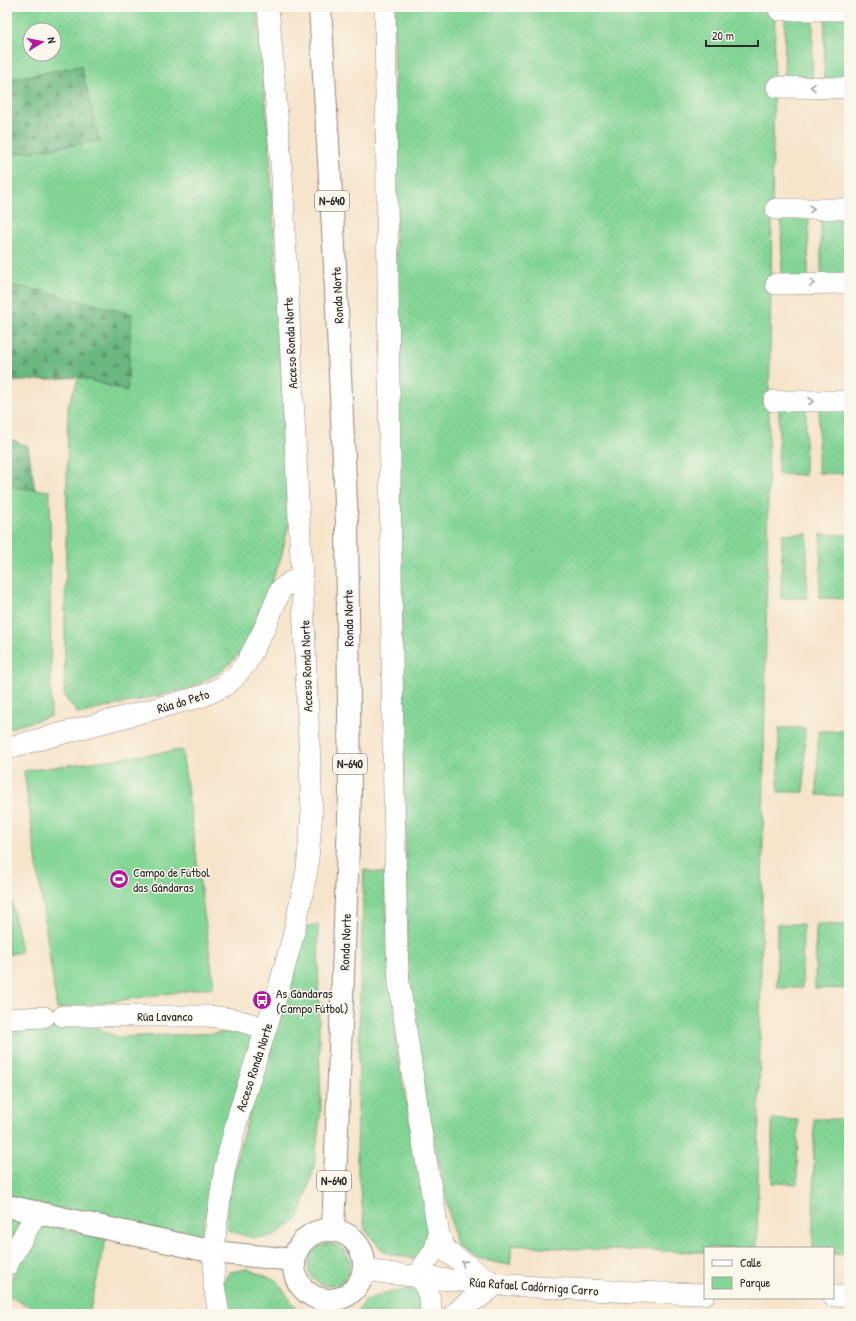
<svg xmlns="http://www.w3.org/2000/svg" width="856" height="1321" font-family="'Patrick Hand',sans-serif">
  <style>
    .green { fill: url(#green-dots); stroke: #588061; fill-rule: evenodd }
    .forest { fill: url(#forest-firs); stroke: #4b7156 }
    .pitch { fill: #84d697; stroke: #588061 }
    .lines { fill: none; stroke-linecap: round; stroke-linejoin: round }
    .minor-casing { stroke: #90887b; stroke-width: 22 }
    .major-casing { stroke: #90887b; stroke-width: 24 }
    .highway-casing { stroke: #90887b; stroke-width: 24 }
    .minor { stroke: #fff; stroke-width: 21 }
    .major { stroke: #fff; stroke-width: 22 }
    .highway { stroke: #fff; stroke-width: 22 }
    .oneway { stroke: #a0a0a0 }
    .labels { text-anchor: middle; stroke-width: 3; stroke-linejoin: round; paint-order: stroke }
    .shield { fill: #fbf7ec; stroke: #696865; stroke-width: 1 }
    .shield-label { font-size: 12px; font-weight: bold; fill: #2b2b2b }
    .street-label { font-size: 13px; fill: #2b2b2b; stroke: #fbf7ec }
    .poi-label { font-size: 13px; fill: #2b2b2b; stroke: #fbf7ec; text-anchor: start }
  </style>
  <defs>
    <pattern id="green-dots" width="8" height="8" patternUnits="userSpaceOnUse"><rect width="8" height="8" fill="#84d697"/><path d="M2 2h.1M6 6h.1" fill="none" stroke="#72b882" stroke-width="1.8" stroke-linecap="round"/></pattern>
    <pattern id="forest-firs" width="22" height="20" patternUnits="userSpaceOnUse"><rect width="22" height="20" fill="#6bb780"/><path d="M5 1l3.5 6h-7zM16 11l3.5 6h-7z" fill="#589569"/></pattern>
  </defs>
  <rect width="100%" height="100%" fill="#fbf7ec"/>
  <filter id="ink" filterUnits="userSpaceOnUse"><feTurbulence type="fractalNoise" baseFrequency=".025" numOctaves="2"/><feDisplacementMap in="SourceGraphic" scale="8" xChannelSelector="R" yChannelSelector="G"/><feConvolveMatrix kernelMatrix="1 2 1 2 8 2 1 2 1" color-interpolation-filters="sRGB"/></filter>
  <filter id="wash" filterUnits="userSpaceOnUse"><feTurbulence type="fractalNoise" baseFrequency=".012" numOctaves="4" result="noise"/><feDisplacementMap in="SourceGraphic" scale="16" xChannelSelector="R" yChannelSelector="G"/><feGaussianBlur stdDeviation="0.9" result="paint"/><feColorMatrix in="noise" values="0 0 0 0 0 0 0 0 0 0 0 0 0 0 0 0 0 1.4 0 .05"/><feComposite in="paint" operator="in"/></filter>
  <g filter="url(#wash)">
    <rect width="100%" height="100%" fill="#f6e4cb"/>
    <path class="green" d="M 7,7 L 257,7 L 269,140 L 290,518 L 281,558 L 246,647 L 222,671 L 191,688 L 78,714 L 64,696 L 68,406 L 79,377 L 127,391 L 41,291 L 7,285 L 7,155 L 100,141 L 81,66 L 7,80 ZM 30,30 L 54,30 L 54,54 L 30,54 Z
      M 394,7 L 775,7 L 757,1248 L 705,1248 L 705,1252 L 575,1249 L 512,1245 L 510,1265 L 476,1259 L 456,1246 L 419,1067 L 408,989 L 397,382 Z
      M 785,18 L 813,18 L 812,83 L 784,83 Z
      M 825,18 L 849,18 L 849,84 L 824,83 Z
      M 781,212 L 809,213 L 808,279 L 782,279 Z
      M 821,213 L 849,213 L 849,280 L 821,279 Z
      M 779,408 L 806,408 L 805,475 L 778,474 Z
      M 819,408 L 849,408 L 849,474 L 818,473 Z
      M 7,486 L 50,491 L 51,716 L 7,729 Z
      M 782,534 L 807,534 L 807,598 L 781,598 Z
      M 821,534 L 849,535 L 849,599 L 820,598 Z
      M 779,728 L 805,728 L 804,792 L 778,792 Z
      M 818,731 L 849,731 L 849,796 L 817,795 Z
      M 364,870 L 384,873 L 397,1053 L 430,1228 L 429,1251 L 413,1259 L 384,1252 L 365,1230 L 357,1165 L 360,990 Z
      M 318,924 L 319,1036 L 321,1108 L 314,1168 L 299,1218 L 274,1236 L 253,1238 L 229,1231 L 226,1223 L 228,1192 L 242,1138 L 304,927 Z
      M 777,924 L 803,924 L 802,988 L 777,988 Z
      M 816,924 L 849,925 L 849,989 L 815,988 Z
      M 87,1024 L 117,1037 L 250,1032 L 252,1039 L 205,1217 L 201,1236 L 192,1237 L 7,1197 L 7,1025 Z
      M 772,1119 L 798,1120 L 797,1184 L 772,1183 Z
      M 814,1119 L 849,1119 L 849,1255 L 833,1254 L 833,1248 L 813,1248 Z
      M 7,1213 L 19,1216 L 20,1225 L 7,1250 Z
      M 40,1224 L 106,1239 L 89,1314 L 46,1314 L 7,1296 L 7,1286 Z
      M308 1265a21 21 0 1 1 42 0a21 21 0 1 1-42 0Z
      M 247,1269 L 276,1280 L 299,1312 L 299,1314 L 227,1314 L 222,1282 L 230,1272 Z
      M 413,1289 L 421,1295 L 428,1314 L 356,1314 L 366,1300 L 386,1293 Z"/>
    <path class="forest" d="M 81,66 L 100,141 L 7,155 L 7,80 Z
      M 7,285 L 41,291 L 132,314 L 127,391 L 79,377 L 7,382 Z
      M 7,402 L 10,439 L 28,446 L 35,490 L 7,486 Z"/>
    <path class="pitch" d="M 182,750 L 214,987 L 57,1009 L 24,771 Z
      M 7,876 L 21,952 L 7,955 Z"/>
  </g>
  <g filter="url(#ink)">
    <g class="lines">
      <defs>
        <path id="minor" d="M 385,7 L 393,743 L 397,948 L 399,983 L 420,1125 L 439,1235 L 447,1252 L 496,1285
          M 779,10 L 849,10
          M 777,87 L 849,88
          M 776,209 L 849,209
          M 776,284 L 849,283
          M 774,401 L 849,401
          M 7,748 L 203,696 L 224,686 L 235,677 L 247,662 L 264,629 L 281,589 L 292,581 L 302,579
          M 63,1016 L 209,1016 L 232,1019 L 266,1028
          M 7,1019 L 44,1017
          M 7,1265 L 37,1212
          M 363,1270 C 477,1285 591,1292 705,1294
          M 833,1296 L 849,1296
          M 219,1314 L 214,1285 L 214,1252 L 216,1227 L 225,1167 L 239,1113 L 278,991 L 293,936 L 307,870 L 312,811 L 302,579 L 282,176 L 269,17 L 267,7
          M 431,1314 L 430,1299 L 421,1277 L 423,1267 L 435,1249 L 439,1235
          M 454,1314 L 467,1303 L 479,1298 L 496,1285"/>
        <path id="major" d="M 7,1206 L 214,1252 L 294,1260"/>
        <path id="highway" d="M 320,7 L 334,246 L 347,524 L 350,795 L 333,1230
          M294 1265a35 35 0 1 1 70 0a35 35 0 1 1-70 0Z"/>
      </defs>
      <use href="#minor" class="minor-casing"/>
      <use href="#major" class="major-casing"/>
      <use href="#highway" class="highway-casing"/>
      <use href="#minor" class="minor"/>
      <use href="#major" class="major"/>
      <use href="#highway" class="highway"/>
    </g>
    <defs><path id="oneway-chevron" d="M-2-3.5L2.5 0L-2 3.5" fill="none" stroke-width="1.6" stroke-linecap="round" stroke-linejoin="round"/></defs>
    <g class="oneway">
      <use href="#oneway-chevron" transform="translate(813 87) rotate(-179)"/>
      <use href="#oneway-chevron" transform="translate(812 209)"/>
      <use href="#oneway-chevron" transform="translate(812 283) rotate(-1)"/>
      <use href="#oneway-chevron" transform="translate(811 401)"/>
      <use href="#oneway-chevron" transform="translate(464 1263) rotate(-147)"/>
    </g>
  </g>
  <defs>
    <symbol id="stadium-disc" viewBox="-11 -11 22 22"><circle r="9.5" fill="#b5179e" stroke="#fbf7ec"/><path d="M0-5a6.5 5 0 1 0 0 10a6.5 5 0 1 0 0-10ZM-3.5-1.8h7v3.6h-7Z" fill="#fff"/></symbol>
    <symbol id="bus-disc" viewBox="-11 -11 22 22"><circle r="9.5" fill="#b5179e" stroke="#fbf7ec"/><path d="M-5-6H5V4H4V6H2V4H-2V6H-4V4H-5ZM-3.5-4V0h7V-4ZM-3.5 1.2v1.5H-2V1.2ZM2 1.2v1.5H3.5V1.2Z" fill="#fff"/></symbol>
  </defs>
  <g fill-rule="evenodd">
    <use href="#stadium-disc" x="108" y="868" width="22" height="22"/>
    <use href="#bus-disc" x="251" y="989" width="22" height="22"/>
  </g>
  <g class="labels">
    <g class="shield">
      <rect x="315" y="191" width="34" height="20" rx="3"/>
      <rect x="333" y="754" width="34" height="20" rx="3"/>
      <rect x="317" y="1171" width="34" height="20" rx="3"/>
    </g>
    <g class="shield-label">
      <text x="332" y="205">N-640</text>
      <text x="350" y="768">N-640</text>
      <text x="334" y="1185">N-640</text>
    </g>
    <g class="street-label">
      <text transform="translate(337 295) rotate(-93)" y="5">Ronda Norte</text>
      <text transform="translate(290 343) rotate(-93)" y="5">Acceso Ronda Norte</text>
      <text transform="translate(348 618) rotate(-91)" y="5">Ronda Norte</text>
      <text transform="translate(306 666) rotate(-92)" y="5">Acceso Ronda Norte</text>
      <text transform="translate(183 701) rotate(-17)" y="5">Rúa do Peto</text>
      <text transform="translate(345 942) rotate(-88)" y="5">Ronda Norte</text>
      <text x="165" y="1021">Rúa Lavanco</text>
      <text transform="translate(254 1067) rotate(-72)" y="5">Acceso Ronda Norte</text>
      <text transform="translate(534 1286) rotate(4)" y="5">Rúa Rafael Cadórniga Carro</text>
    </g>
    <g class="poi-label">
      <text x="133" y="877">Campo de Fútbol<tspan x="133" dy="15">das Gándaras</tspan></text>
      <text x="276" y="998">As Gándaras<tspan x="276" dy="15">(Campo Fútbol)</tspan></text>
    </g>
  </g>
  <rect width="856" height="1321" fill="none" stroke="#fbf7ec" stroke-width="24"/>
  <rect x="704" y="1247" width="130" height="52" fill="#fbf7ec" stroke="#a8a59f"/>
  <rect x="712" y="1260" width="20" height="6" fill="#ffffff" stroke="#a8a59f"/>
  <text x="740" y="1267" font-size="12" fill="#2b2b2b">Calle</text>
  <rect x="712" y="1277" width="20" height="12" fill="#84d697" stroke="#a8a59f"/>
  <text x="740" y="1287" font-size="12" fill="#2b2b2b">Parque</text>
  <g transform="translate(42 42) rotate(80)"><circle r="19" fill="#fbf7ec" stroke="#a8a59f"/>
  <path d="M0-3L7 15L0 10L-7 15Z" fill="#b5179e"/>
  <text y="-6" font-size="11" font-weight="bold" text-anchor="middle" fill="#2b2b2b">N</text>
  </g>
  <path d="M706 40v6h52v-6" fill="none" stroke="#2b2b2b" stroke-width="2"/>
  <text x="712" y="40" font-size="12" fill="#2b2b2b" stroke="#fbf7ec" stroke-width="3" paint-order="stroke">20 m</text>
</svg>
